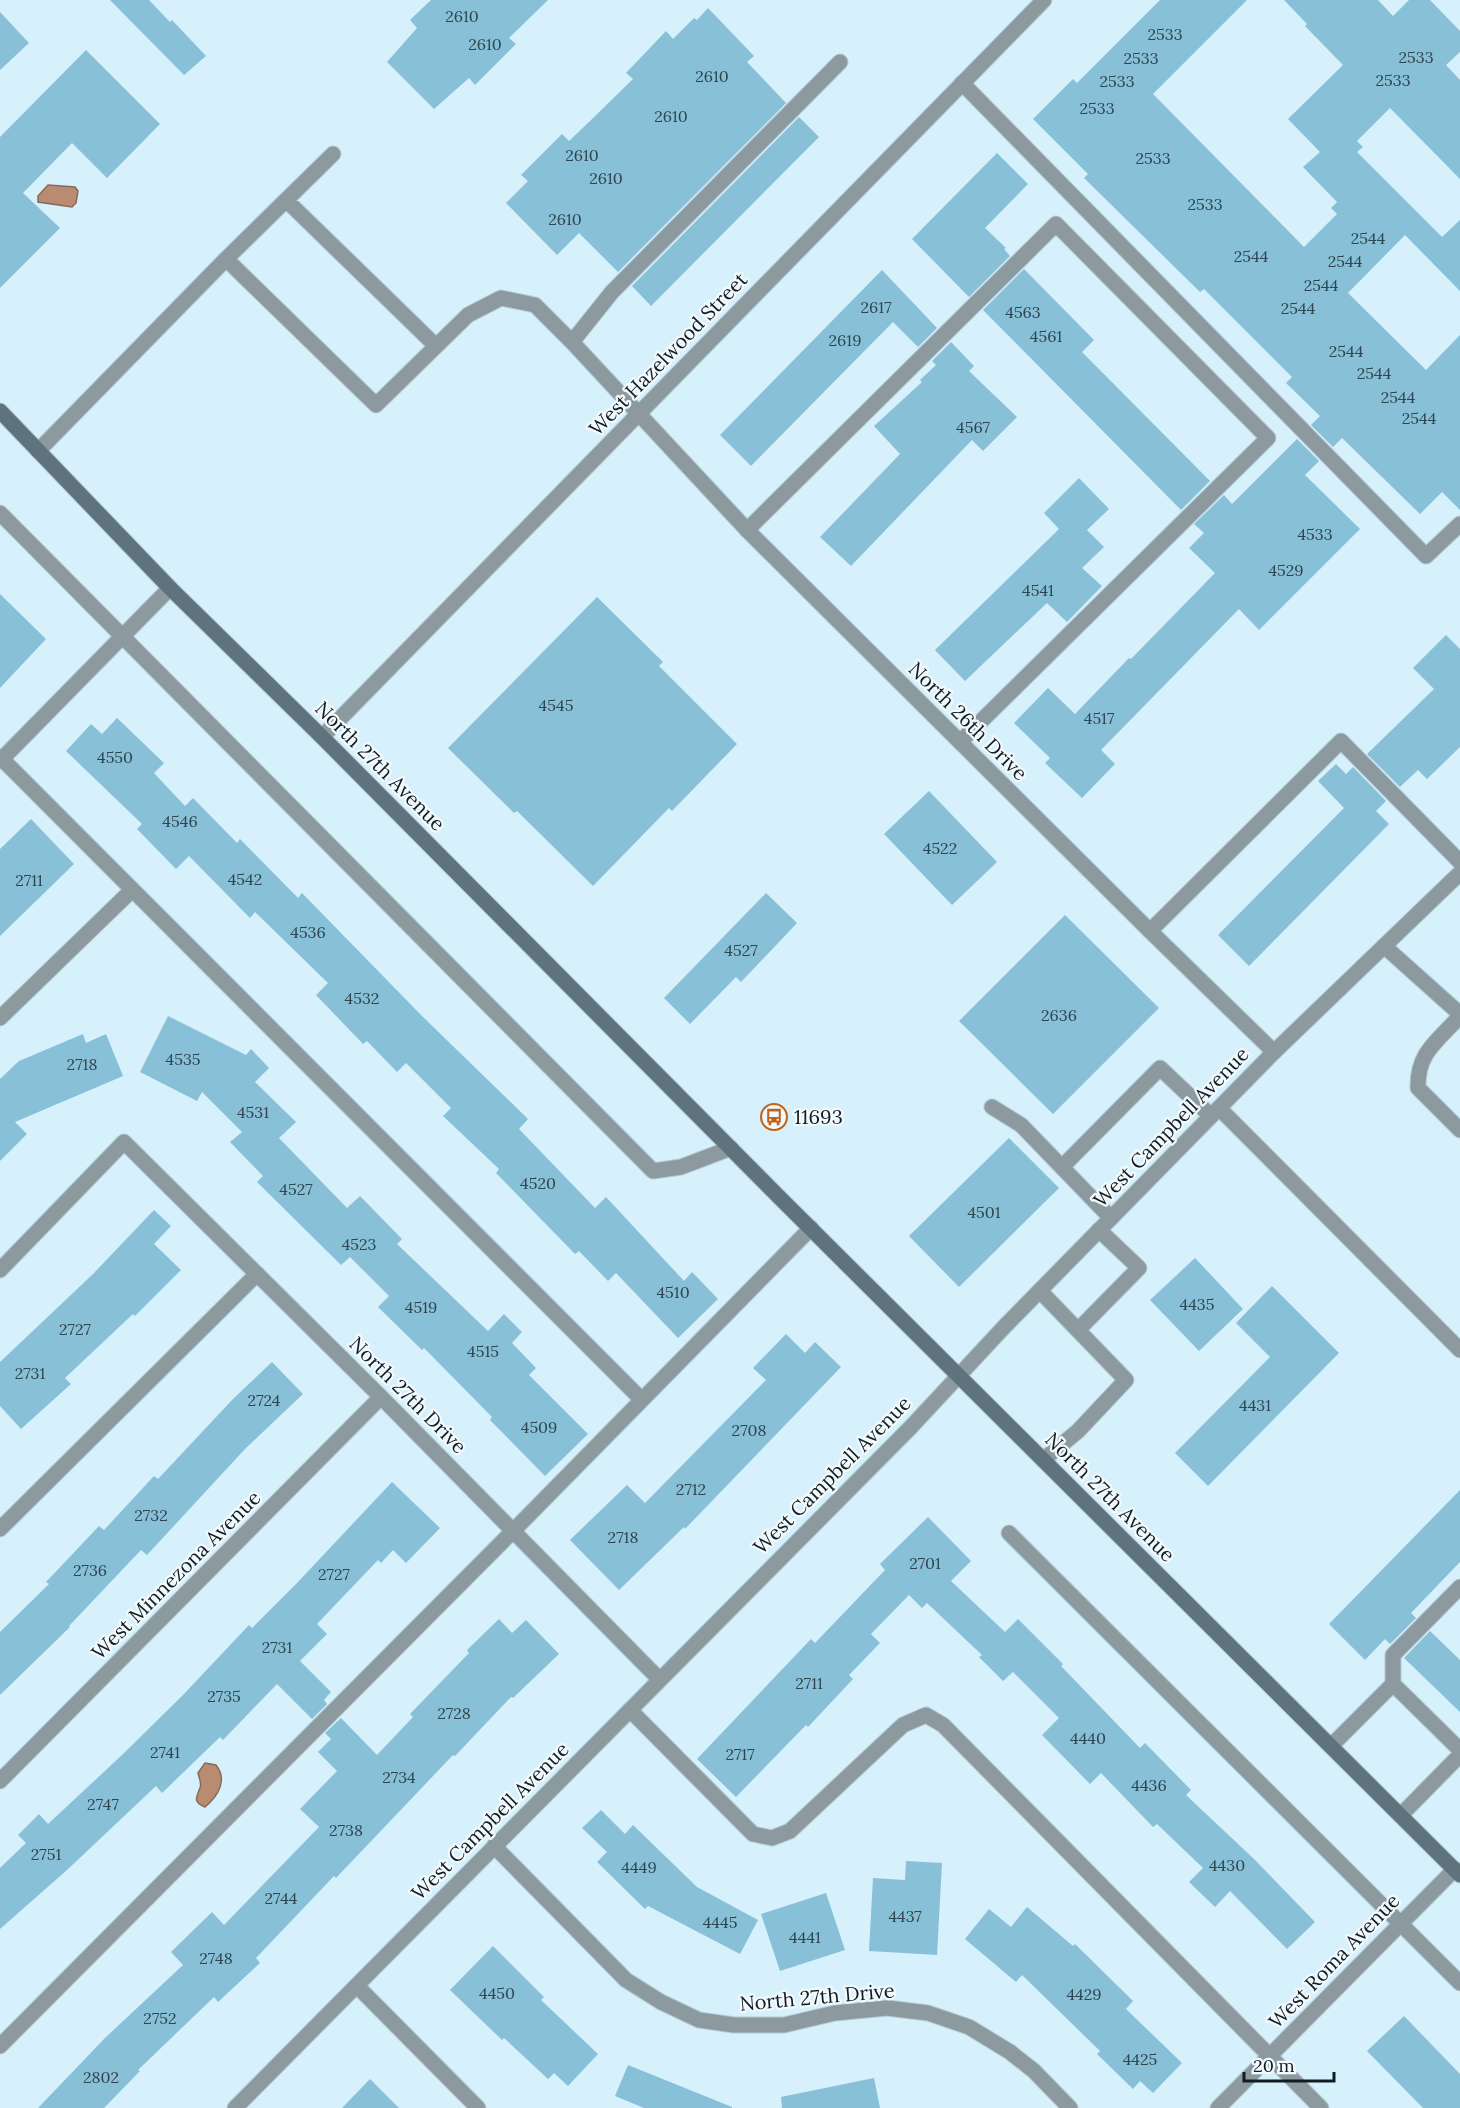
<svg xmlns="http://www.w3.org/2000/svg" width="1460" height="2108" font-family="Lora,serif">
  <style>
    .water { fill: #b98c71; stroke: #876b59; stroke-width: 1.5 }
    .building { fill: #88c0d8 }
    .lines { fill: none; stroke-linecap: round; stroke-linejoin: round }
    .service-casing { stroke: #b3cad5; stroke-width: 17 }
    .minor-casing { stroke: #b3cad5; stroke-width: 17 }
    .tertiary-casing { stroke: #b3cad5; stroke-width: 17 }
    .secondary-casing { stroke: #b3cad5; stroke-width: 17 }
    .service { stroke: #8c9aa0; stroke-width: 15 }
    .minor { stroke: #8c9aa0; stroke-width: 15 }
    .tertiary { stroke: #8c9aa0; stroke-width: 15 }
    .secondary { stroke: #5f737c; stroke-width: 15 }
    .labels { text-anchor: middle; stroke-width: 4.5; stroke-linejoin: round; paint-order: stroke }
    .number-label { font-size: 16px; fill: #2f4650 }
    .street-label { font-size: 20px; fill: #111d22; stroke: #f3fafd }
    .poi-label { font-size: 20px; fill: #111d22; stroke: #f3fafd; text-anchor: start }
  </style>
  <rect width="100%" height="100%" fill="#d6f0fc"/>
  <path class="water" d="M 48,185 L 75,187 L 78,191 L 76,203 L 72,207 L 38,202 L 38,196 Z
    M 205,1763 L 216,1765 C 228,1780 218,1796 205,1807 C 193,1802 196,1798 200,1788 C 202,1783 199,1778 198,1773 Z"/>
  <path class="building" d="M 110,0 L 149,0 L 170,22 L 172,20 L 206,56 L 184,75 Z
    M 431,0 L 548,0 L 509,38 L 516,44 L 475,85 L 469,78 L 434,109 L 387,62 L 417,28 L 410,20 Z
    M 1160,0 L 1247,0 L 1153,94 L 1304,247 L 1337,214 L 1331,208 L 1337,202 L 1303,167 L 1320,152 L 1288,119 L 1343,65 L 1305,26 L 1307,24 L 1284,0 L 1378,0 L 1393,16 L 1409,0 L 1430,0 L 1460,31 L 1460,52 L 1446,65 L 1460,80 L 1460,179 L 1390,108 L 1357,141 L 1363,147 L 1357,152 L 1442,237 L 1460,220 L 1460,291 L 1405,235 L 1348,293 L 1426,370 L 1460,335 L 1460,510 L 1442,492 L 1420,514 L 1342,438 L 1333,447 L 1311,425 L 1320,416 L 1286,383 L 1292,377 L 1204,289 L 1200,292 L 1084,178 L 1088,174 L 1033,119 L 1073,79 L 1077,83 Z
    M 708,8 L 754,56 L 747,62 L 786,103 L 618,272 L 579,233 L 557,255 L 506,203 L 528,181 L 521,175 L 562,134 L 569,141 L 591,120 L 633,79 L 626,73 L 666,31 L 673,39 L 694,18 L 697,20 Z
    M 0,12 L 29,43 L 0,70 Z
    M 86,50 L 160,124 L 107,178 L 72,143 L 23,193 L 60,228 L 0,288 L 0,137 Z
    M 799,117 L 819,137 L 651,306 L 632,286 Z
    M 997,153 L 1028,184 L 985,228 L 1006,248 L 1004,249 L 1010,256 L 969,297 L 912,239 Z
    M 1024,269 L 1094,340 L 1082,352 L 1210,481 L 1181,510 L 983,310 Z
    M 882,270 L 937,328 L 918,347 L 893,322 L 751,466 L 720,435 Z
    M 951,342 L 974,366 L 969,371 L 1017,417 L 983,451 L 972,440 L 851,566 L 820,537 L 900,454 L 874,426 L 922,382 L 920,380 L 936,365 L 932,361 Z
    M 1297,439 L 1319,461 L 1305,475 L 1360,529 L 1259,630 L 1239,609 L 1101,750 L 1115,764 L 1082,798 L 1045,763 L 1050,758 L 1014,723 L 1048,688 L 1075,714 L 1129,658 L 1131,659 L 1215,573 L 1189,548 L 1204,533 L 1194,524 L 1224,495 L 1232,504 Z
    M 1079,478 L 1109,509 L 1087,530 L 1104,547 L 1082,568 L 1102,586 L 1067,622 L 1047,603 L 965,681 L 935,650 L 1059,529 L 1044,513 Z
    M 0,594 L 46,639 L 0,688 Z
    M 597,597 L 663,662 L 659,666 L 737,744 L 672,811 L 669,808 L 593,886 L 517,811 L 514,813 L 448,748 Z
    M 1446,635 L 1460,649 L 1460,747 L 1427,779 L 1418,770 L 1400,787 L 1367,754 L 1434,689 L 1413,668 Z
    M 117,718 L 164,763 L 154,773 L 185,806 L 193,798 L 237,843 L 240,839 L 298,898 L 302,893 L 422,1016 L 528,1119 L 519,1129 L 595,1208 L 606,1197 L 684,1281 L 692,1272 L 718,1299 L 678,1338 L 616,1273 L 608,1281 L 579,1251 L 575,1254 L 496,1173 L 499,1169 L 443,1116 L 451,1108 L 406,1063 L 397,1072 L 367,1041 L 363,1044 L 316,995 L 328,983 L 255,912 L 250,918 L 189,856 L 176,869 L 137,829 L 142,824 L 66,751 L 91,724 L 102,734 Z
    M 1336,764 L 1346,774 L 1353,767 L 1386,801 L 1376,811 L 1389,824 L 1249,966 L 1218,935 L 1344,808 L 1318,781 Z
    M 929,791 L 997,862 L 952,905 L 884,834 Z
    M 31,819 L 74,864 L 0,936 L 0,849 Z
    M 766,893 L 797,923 L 741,982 L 736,977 L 690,1024 L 664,998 Z
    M 1065,915 L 1159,1008 L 1053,1114 L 959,1021 Z
    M 168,1016 L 246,1055 L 251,1049 L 269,1068 L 255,1082 L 296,1122 L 279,1138 L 347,1208 L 360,1196 L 402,1239 L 397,1244 L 488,1331 L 504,1314 L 522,1332 L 512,1343 L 536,1368 L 529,1375 L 588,1434 L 545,1476 L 490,1420 L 492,1417 L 424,1348 L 422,1350 L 378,1307 L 389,1296 L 350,1257 L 341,1265 L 257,1182 L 263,1176 L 230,1142 L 242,1132 L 202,1092 L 197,1101 L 140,1072 Z
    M 83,1034 L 86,1043 L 106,1034 L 123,1076 L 15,1122 L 27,1134 L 0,1161 L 0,1079 L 19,1061 Z
    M 1009,1138 L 1059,1188 L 959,1287 L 909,1236 Z
    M 154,1210 L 171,1226 L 154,1244 L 181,1270 L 135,1316 L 133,1314 L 65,1378 L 71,1384 L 21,1429 L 0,1406 L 0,1362 L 93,1274 Z
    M 1195,1258 L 1243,1309 L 1199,1351 L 1150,1300 Z
    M 1272,1286 L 1339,1353 L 1208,1486 L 1175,1453 L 1270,1357 L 1236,1323 Z
    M 786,1334 L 805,1353 L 815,1342 L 841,1367 L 685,1529 L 684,1527 L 619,1590 L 570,1540 L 627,1485 L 645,1503 L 766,1380 L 753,1368 Z
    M 272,1362 L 303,1394 L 245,1449 L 147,1555 L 141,1550 L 69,1626 L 70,1627 L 0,1695 L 0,1632 L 49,1584 L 46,1582 L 99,1526 L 104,1530 L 154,1476 L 158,1479 L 233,1399 Z
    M 392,1482 L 440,1528 L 406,1563 L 393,1550 L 381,1563 L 378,1560 L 317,1624 L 327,1634 L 300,1661 L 331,1692 L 324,1700 L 327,1704 L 312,1719 L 277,1684 L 223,1740 L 220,1737 L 162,1793 L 156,1786 L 67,1870 L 0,1929 L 0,1868 L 26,1843 L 18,1835 L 39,1814 L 48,1824 L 122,1755 L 183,1695 L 249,1625 L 252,1628 L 297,1583 Z
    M 1460,1490 L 1460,1562 L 1411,1613 L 1416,1618 L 1390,1644 L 1385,1639 L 1365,1660 L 1329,1624 Z
    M 928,1517 L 971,1561 L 951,1581 L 1005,1632 L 1018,1619 L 1063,1664 L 1061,1666 L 1140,1748 L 1145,1743 L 1191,1790 L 1186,1795 L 1254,1859 L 1315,1922 L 1287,1949 L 1230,1891 L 1215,1907 L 1189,1882 L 1203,1868 L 1157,1824 L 1153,1827 L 1101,1773 L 1090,1784 L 1042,1735 L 1059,1718 L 1013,1672 L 1003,1681 L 979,1657 L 982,1655 L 927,1603 L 922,1608 L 909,1595 L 871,1634 L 880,1643 L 849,1675 L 853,1679 L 808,1727 L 806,1725 L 736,1797 L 697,1759 L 811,1639 L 815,1643 L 885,1570 L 880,1564 Z
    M 499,1619 L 512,1633 L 526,1620 L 559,1654 L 513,1698 L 511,1697 L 455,1756 L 453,1755 L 336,1878 L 334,1876 L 256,1958 L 260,1963 L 218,2002 L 214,1997 L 138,2070 L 140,2071 L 104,2108 L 38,2108 L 105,2038 L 183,1965 L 171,1952 L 212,1912 L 224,1925 L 319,1827 L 300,1809 L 337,1771 L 318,1752 L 331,1739 L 325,1733 L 341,1718 L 377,1755 L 413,1717 L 410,1714 L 469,1653 L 467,1650 Z
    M 1430,1631 L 1460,1660 L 1460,1712 L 1404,1658 Z
    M 601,1810 L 625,1834 L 633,1825 L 697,1887 L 758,1920 L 740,1954 L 648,1906 L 645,1909 L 597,1862 L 607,1852 L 582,1828 Z
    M 906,1861 L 942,1863 L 937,1955 L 869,1951 L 873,1878 L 905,1880 Z
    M 826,1893 L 845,1950 L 780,1971 L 761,1914 Z
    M 1027,1907 L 1073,1946 L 1075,1944 L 1133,2001 L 1126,2009 L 1182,2063 L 1153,2093 L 1140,2081 L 1133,2089 L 1097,2054 L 1100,2051 L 1022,1975 L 1016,1982 L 965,1939 L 989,1909 L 1011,1927 Z
    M 493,1946 L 544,1997 L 541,2000 L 598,2054 L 568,2086 L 554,2073 L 548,2079 L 504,2038 L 502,2040 L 450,1990 Z
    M 1404,2016 L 1460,2074 L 1460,2108 L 1423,2108 L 1367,2051 Z
    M 628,2065 L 732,2107 L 732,2108 L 644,2108 L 615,2096 Z
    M 874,2078 L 880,2108 L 782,2108 L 781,2097 Z
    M 370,2079 L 399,2108 L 342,2108 Z"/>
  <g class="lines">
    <defs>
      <path id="service" d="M 962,83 L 1426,556 L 1460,524
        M 333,154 L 226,259 L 376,405 L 468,315 L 501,298 L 535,305 L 572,342
        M 286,200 L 436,346
        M 639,414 L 572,342 L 612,292 L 840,62
        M 38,451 L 226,259
        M 747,530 L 1056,224 L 1268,438 L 960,742
        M 0,757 L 641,1399
        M 1150,931 L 1341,741 L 1460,862
        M 1384,946 L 1460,1014
        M 1460,1016 C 1438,1041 1417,1052 1418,1088 L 1460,1130
        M 0,1018 L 132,890
        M 992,1107 L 1021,1125 L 1111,1218
        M 1219,1108 L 1460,1350
        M 1062,1167 L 1160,1068 L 1211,1116
        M 1040,1291 L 1126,1380 L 1078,1431 L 1043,1460
        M 1078,1330 L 1139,1268 L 1099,1230
        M 0,1529 L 257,1274
        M 1393,1684 L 1460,1750
        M 630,1710 L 753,1834 L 772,1838 L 790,1831 L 903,1725 L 926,1715 L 943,1725 L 1321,2108
        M 1331,1746 L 1393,1684 L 1393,1655 L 1460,1587
        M 1401,1815 L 1460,1755
        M 357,1986 L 478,2108
        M 0,2046 L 513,1531 L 811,1228"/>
      <path id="minor" d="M 639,414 L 747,530 L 1150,931 L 1274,1052
        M 0,513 L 653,1171 L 681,1167 L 731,1148
        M 322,737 L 1044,0
        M 0,761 L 170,588
        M 0,1270 L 124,1142 L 381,1397 L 659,1679
        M 1009,1533 L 1460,1983
        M 0,1781 L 381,1397
        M 494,1846 L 626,1980 L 661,2002 L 699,2020 L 734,2025 L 784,2025 L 835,2013 L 887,2008 L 928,2013 L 969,2027 L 1010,2052 L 1034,2071 L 1070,2108
        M 1218,2108 L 1455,1869"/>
      <path id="tertiary" d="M 235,2108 L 911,1427 L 1005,1326 L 1274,1052 L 1460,873"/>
      <path id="secondary" d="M 0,411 L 170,588 L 322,737 L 778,1196 L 1460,1875"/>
    </defs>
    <use href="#service" class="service-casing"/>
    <use href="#minor" class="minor-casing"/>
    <use href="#tertiary" class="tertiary-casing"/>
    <use href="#secondary" class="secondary-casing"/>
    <use href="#service" class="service"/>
    <use href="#minor" class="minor"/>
    <use href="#tertiary" class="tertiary"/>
    <use href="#secondary" class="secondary"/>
  </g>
  <defs>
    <symbol id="bus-ring" viewBox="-11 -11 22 22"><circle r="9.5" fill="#f3fafd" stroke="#c1621a" stroke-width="1.5"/><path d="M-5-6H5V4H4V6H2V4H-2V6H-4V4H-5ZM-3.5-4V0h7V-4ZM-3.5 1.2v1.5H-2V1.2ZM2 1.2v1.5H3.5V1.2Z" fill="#c1621a"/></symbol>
  </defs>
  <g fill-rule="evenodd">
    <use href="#bus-ring" x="759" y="1102" width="30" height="30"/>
  </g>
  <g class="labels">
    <g class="number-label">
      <text x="462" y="22">2610</text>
      <text x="1165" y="40">2533</text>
      <text x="485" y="50">2610</text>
      <text x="1416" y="63">2533</text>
      <text x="1141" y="64">2533</text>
      <text x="712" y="82">2610</text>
      <text x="1393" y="86">2533</text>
      <text x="1117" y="87">2533</text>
      <text x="1097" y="114">2533</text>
      <text x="671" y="122">2610</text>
      <text x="582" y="161">2610</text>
      <text x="1153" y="164">2533</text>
      <text x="606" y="184">2610</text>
      <text x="1205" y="210">2533</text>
      <text x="565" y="225">2610</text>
      <text x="1368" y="244">2544</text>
      <text x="1251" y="262">2544</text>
      <text x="1345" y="267">2544</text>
      <text x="1321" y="291">2544</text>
      <text x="876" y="313">2617</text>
      <text x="1298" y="314">2544</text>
      <text x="1023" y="318">4563</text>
      <text x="1046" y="342">4561</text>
      <text x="845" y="346">2619</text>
      <text x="1346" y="357">2544</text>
      <text x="1374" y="379">2544</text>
      <text x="1398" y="403">2544</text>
      <text x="1419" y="424">2544</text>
      <text x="973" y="433">4567</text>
      <text x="1315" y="540">4533</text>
      <text x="1286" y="576">4529</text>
      <text x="1038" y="596">4541</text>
      <text x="556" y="711">4545</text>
      <text x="1099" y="724">4517</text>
      <text x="115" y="763">4550</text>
      <text x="180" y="827">4546</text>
      <text x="940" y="854">4522</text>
      <text x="245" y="885">4542</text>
      <text x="29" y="886">2711</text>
      <text x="308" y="938">4536</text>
      <text x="741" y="956">4527</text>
      <text x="362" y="1004">4532</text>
      <text x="1059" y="1021">2636</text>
      <text x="183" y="1065">4535</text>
      <text x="82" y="1070">2718</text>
      <text x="253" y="1118">4531</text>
      <text x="538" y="1189">4520</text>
      <text x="296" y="1195">4527</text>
      <text x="984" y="1218">4501</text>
      <text x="359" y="1250">4523</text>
      <text x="673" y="1298">4510</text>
      <text x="1197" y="1310">4435</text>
      <text x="421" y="1313">4519</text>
      <text x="75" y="1335">2727</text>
      <text x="483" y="1357">4515</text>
      <text x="30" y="1379">2731</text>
      <text x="264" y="1406">2724</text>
      <text x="1255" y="1411">4431</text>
      <text x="539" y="1433">4509</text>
      <text x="749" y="1436">2708</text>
      <text x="691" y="1495">2712</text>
      <text x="151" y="1521">2732</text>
      <text x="623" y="1543">2718</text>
      <text x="925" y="1569">2701</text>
      <text x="90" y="1576">2736</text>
      <text x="334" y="1580">2727</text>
      <text x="277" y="1653">2731</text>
      <text x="809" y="1689">2711</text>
      <text x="224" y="1702">2735</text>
      <text x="454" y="1719">2728</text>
      <text x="1088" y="1744">4440</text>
      <text x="165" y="1758">2741</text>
      <text x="740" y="1760">2717</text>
      <text x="399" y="1783">2734</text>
      <text x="1149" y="1791">4436</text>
      <text x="103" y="1810">2747</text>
      <text x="346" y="1836">2738</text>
      <text x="46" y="1860">2751</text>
      <text x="1227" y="1871">4430</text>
      <text x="639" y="1873">4449</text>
      <text x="281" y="1904">2744</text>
      <text x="905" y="1922">4437</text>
      <text x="720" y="1928">4445</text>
      <text x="805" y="1943">4441</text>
      <text x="216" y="1964">2748</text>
      <text x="497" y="1999">4450</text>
      <text x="1084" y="2000">4429</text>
      <text x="160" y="2024">2752</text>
      <text x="1140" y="2065">4425</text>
      <text x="101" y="2083">2802</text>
    </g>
    <g class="street-label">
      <text transform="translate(668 354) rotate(-46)" y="7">West Hazelwood Street</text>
      <text transform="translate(968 721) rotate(45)" y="7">North 26th Drive</text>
      <text transform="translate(380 766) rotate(45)" y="7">North 27th Avenue</text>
      <text transform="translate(1171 1127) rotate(-46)" y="7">West Campbell Avenue</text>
      <text transform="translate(408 1395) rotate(45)" y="7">North 27th Drive</text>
      <text transform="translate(832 1475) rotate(-45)" y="7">West Campbell Avenue</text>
      <text transform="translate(1110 1497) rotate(45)" y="7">North 27th Avenue</text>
      <text transform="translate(176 1575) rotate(-45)" y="7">West Minnezona Avenue</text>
      <text transform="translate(490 1821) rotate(-45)" y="7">West Campbell Avenue</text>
      <text transform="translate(1334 1961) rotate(-46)" y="7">West Roma Avenue</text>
      <text transform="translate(817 1997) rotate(-5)" y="7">North 27th Drive</text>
    </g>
    <g class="poi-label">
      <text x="794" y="1124">11693</text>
    </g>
  </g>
  <path d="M1244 2072v9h90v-9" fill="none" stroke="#111d22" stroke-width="3"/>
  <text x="1253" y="2072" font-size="18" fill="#111d22" stroke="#f3fafd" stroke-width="4.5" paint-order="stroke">20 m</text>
</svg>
